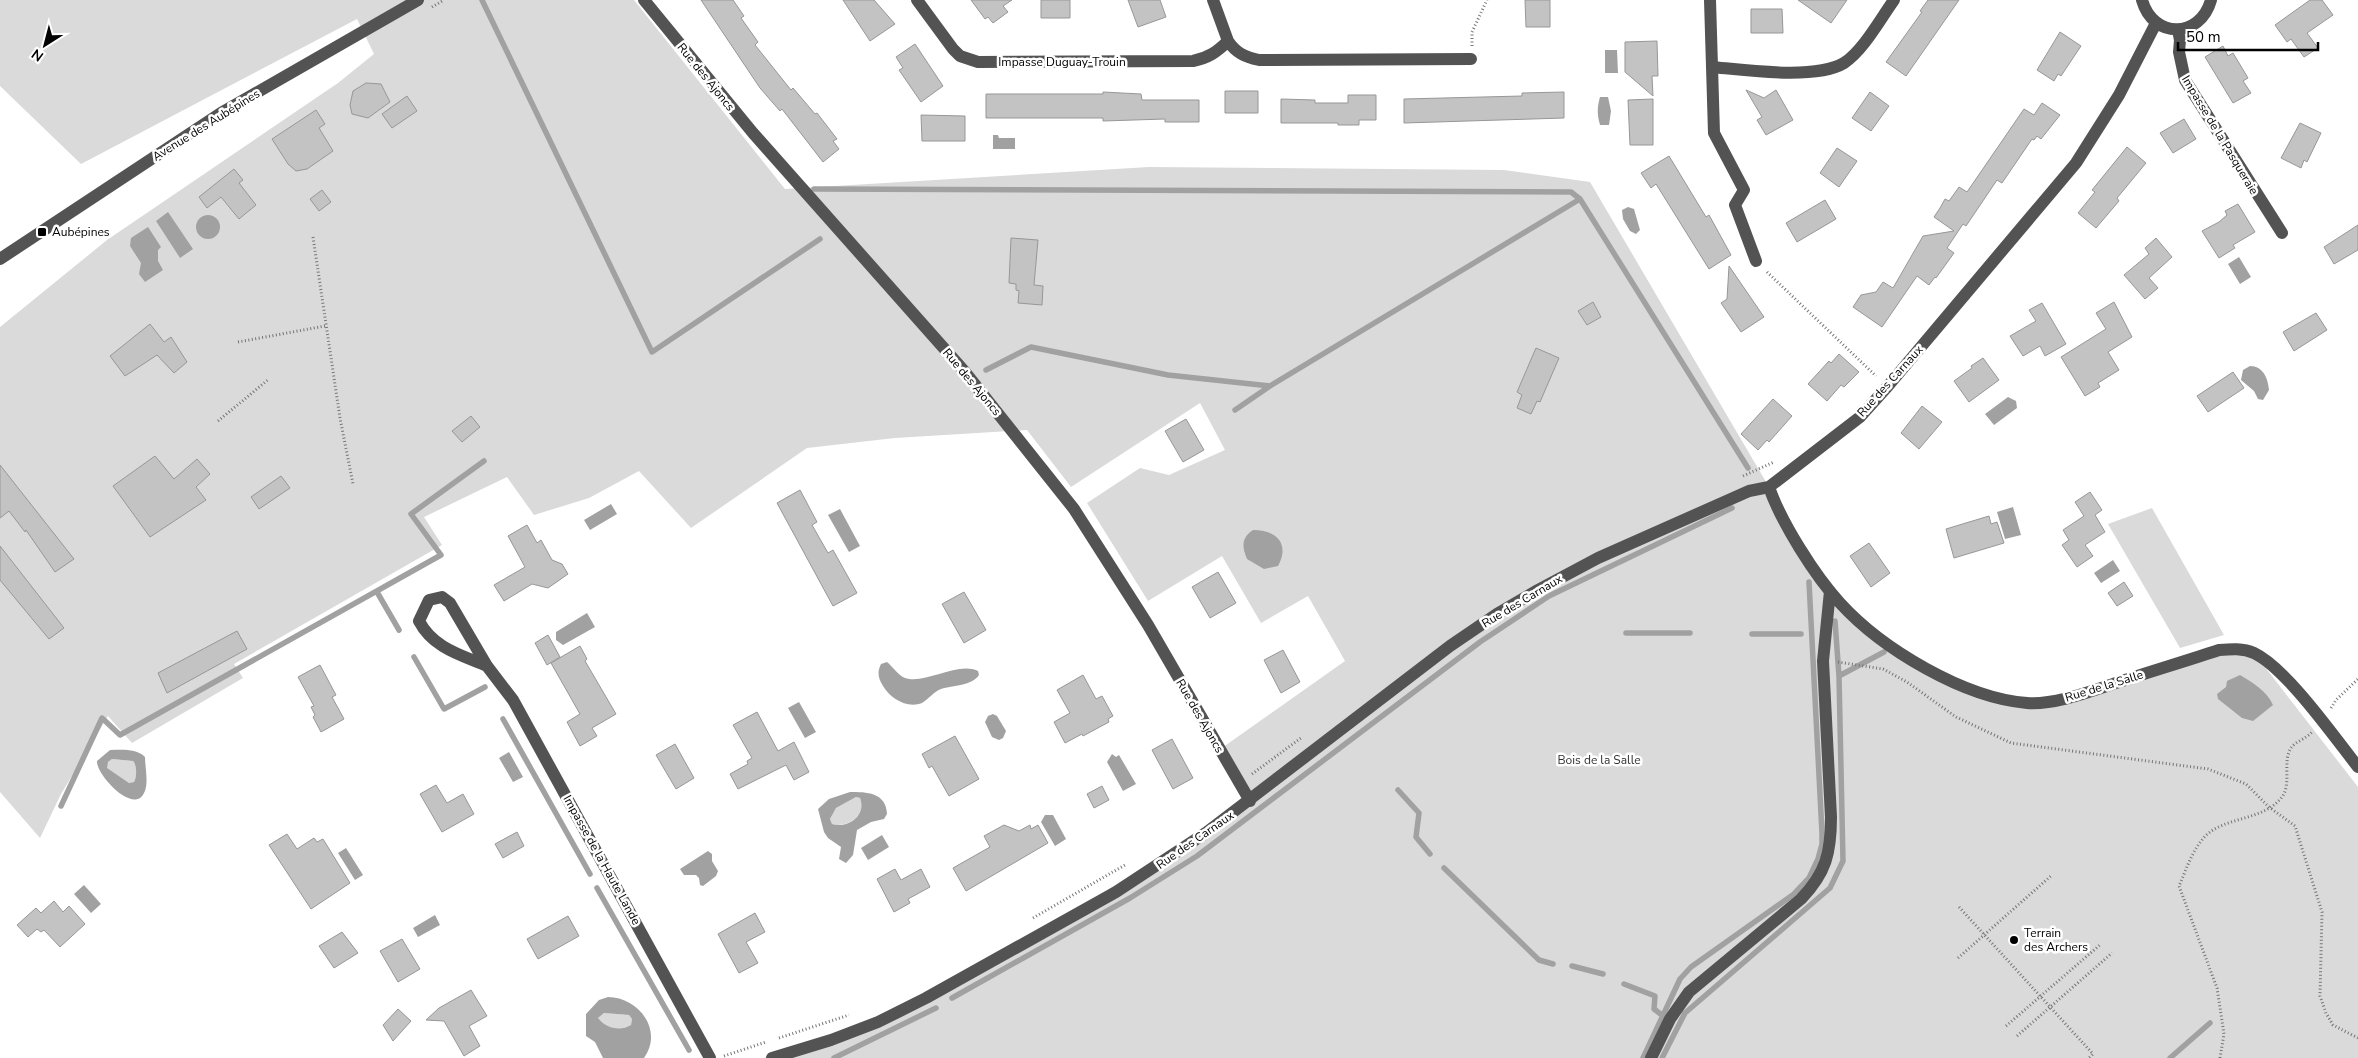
<svg xmlns="http://www.w3.org/2000/svg" width="2358" height="1058" font-family="'Nunito Sans',sans-serif">
  <style>
    .green { fill: #dadada }
    .water { fill: #a1a1a1; fill-rule: evenodd }
    .lines { fill: none; stroke-linecap: round; stroke-linejoin: round }
    .stream { stroke: #a1a1a1; stroke-width: 5.5 }
    .building { fill: #c3c3c3; stroke: #979797 }
    .path { stroke: #757575; stroke-width: 3; stroke-dasharray: 1 2.5; stroke-linecap: butt }
    .minor { stroke: #535353; stroke-width: 12 }
    .poi-dot { fill: #000; stroke: #fff; stroke-width: 2 }
    .labels { text-anchor: middle; stroke-width: 5; stroke-linejoin: round; paint-order: stroke }
    .street-label { font-size: 12px; fill: #000; stroke: #fff }
    .poi-label { font-size: 12px; fill: #000; stroke: #fff; text-anchor: start }
    .park-label { font-size: 12px; fill: #313131; stroke: #fff }
  </style>
  <rect width="100%" height="100%" fill="#fff"/>
  <path class="green" d="M 0,0 L 634,0 L 785,189 L 1149,167 L 1504,170 L 1590,182 L 1830,591 L 1906,656 L 1976,693 L 2028,703 L 2219,650 L 2254,653 L 2358,787 L 2358,1058 L 764,1058 L 878,1022 L 1023,943 L 1249,801 L 1219,750 L 1345,661 L 1308,596 L 1261,623 L 1222,556 L 1148,601 L 1087,503 L 1140,468 L 1169,475 L 1225,450 L 1200,403 L 1071,487 L 1027,430 L 895,438 L 807,448 L 691,528 L 639,471 L 589,498 L 534,515 L 507,477 L 424,517 L 442,545 L 234,664 L 243,678 L 132,743 L 108,716 L 61,794 L 40,838 L 0,792 L 0,327 L 107,240 L 338,83 L 374,54 L 357,19 L 81,164 L 0,86 Z
    M 2152,508 L 2224,635 L 2180,648 L 2108,524 Z
    M 112,759 L 133,761 C 137,765 137,777 134,782 L 129,783 L 106,768 L 108,762 Z
    M 856,797 L 860,798 C 868,813 848,829 832,824 L 830,819 L 836,808 Z
    M 604,1013 L 629,1015 L 632,1019 L 631,1026 C 620,1032 606,1028 598,1018 Z"/>
  <path class="water" d="M 1605,50 L 1617,50 L 1618,73 L 1605,73 Z
    M 1600,97 L 1608,97 L 1611,111 L 1609,125 L 1600,125 C 1597,115 1597,107 1600,97 Z
    M 993,135 L 998,135 L 999,138 L 1015,138 L 1015,149 L 993,149 Z
    M 1628,207 L 1634,209 L 1640,230 L 1636,234 L 1630,231 L 1623,219 L 1622,210 Z
    M 168,212 L 193,249 L 180,258 L 156,221 Z
    M196 227a12 12 0 1 1 24 0a12 12 0 1 1-24 0Z
    M 148,227 L 161,247 L 158,250 L 158,261 L 163,270 L 145,282 L 139,274 L 141,263 L 130,246 L 131,238 Z
    M 2239,257 L 2251,277 L 2240,284 L 2228,264 Z
    M 2250,366 C 2263,366 2268,378 2269,390 L 2263,400 L 2258,399 L 2254,391 L 2241,380 L 2243,370 Z
    M 2008,397 L 2016,401 L 2017,408 L 1994,425 L 1985,414 Z
    M 611,504 L 617,514 L 590,530 L 584,520 Z
    M 2013,507 L 2021,535 L 2005,539 L 1997,512 Z
    M 840,509 L 860,546 L 849,552 L 828,515 Z
    M 1253,530 C 1277,530 1290,544 1278,566 L 1264,569 L 1247,559 C 1242,547 1241,538 1253,530 Z
    M 2113,560 L 2120,571 L 2101,583 L 2094,573 Z
    M 587,613 L 595,627 L 563,645 L 556,640 L 556,632 Z
    M 887,662 C 893,667 898,675 905,678 C 925,685 957,661 978,671 L 979,675 C 972,686 953,685 941,689 C 933,692 929,699 922,703 C 907,709 890,698 883,686 C 878,678 877,672 881,664 Z
    M 2240,675 C 2253,683 2267,691 2273,705 L 2253,721 L 2242,718 L 2218,699 L 2217,694 L 2226,687 L 2227,681 Z
    M 799,702 L 816,732 L 805,738 L 788,708 Z
    M 993,714 L 997,716 L 1006,731 L 1003,738 L 999,740 L 992,737 L 985,722 L 988,716 Z
    M 110,750 C 121,750 136,748 145,757 C 145,767 149,784 144,793 C 134,815 96,775 97,761 ZM 112,759 L 133,761 C 137,765 137,777 134,782 L 129,783 L 107,768 L 108,762 Z
    M 509,752 L 523,777 L 513,782 L 499,758 Z
    M 1112,754 L 1116,757 L 1119,755 L 1136,784 L 1123,791 L 1107,762 Z
    M 850,792 C 866,792 886,792 887,814 L 884,819 L 871,822 L 857,830 L 853,855 L 846,863 L 839,859 L 841,847 L 828,838 L 824,832 L 818,809 L 829,799 ZM 856,797 L 860,798 C 867,815 848,829 832,824 L 830,819 L 836,808 Z
    M 1045,815 L 1053,815 L 1066,839 L 1055,846 L 1041,822 Z
    M 882,835 L 889,847 L 868,860 L 861,848 Z
    M 346,848 L 363,875 L 355,880 L 338,853 Z
    M 708,851 L 712,854 L 712,861 L 718,871 L 716,876 L 703,886 L 700,885 L 699,878 L 696,875 L 684,875 L 680,869 Z
    M 84,885 L 101,904 L 91,913 L 74,894 Z
    M 435,915 L 440,925 L 418,937 L 413,928 Z
    M 608,997 C 638,997 664,1030 644,1058 L 603,1058 L 595,1042 L 586,1036 L 586,1014 L 599,1000 ZM 604,1013 L 629,1015 L 632,1019 L 631,1025 C 620,1032 606,1028 598,1018 Z"/>
  <g class="lines">
    <path class="stream" d="M 482,0 L 652,352 L 820,239
      M 814,189 L 1571,192 L 1580,199 L 1748,468
      M 986,370 L 1031,347 L 1168,375 L 1270,386 L 1580,199
      M 1235,410 L 1270,386
      M 377,592 L 399,630
      M 1626,633 L 1690,633
      M 1752,634 L 1801,634
      M 414,657 L 444,709 L 485,687
      M 1839,676 L 1884,652
      M 503,719 L 590,874
      M 1398,790 L 1419,813 L 1416,837 L 1430,854
      M 61,806 L 102,718 L 120,735 L 441,555 L 411,514 L 484,461
      M 1444,868 L 1539,960 L 1553,964
      M 597,888 L 689,1050
      M 1572,966 L 1603,974
      M 1624,984 L 1655,996 L 1654,1009 L 1662,1015
      M 952,998 L 1130,898 L 1197,856 L 1480,642 L 1549,596 L 1732,508
      M 834,1058 L 936,1008
      M 1643,1058 L 1680,979 L 1691,967 L 1794,894 L 1809,878 L 1818,859 L 1822,844 L 1822,833 L 1809,582
      M 1662,1058 L 1685,1013 L 1830,888 L 1843,861 L 1839,676 L 1835,621
      M 2170,1058 L 2210,1023"/>
  </g>
  <path class="building" d="M 701,0 L 733,0 L 744,16 L 741,18 L 758,42 L 755,45 L 791,90 L 793,88 L 815,114 L 817,113 L 837,139 L 833,141 L 839,149 L 823,162 L 782,109 L 780,111 L 760,88 Z
    M 843,0 L 874,0 L 895,24 L 870,41 Z
    M 971,0 L 1012,0 L 1003,6 L 1008,12 L 993,23 L 988,17 L 985,19 Z
    M 1041,0 L 1070,0 L 1070,18 L 1041,18 Z
    M 1128,0 L 1160,0 L 1166,17 L 1138,27 Z
    M 1525,0 L 1550,0 L 1550,27 L 1526,27 Z
    M 1798,0 L 1847,0 L 1831,23 Z
    M 1928,0 L 1959,0 L 1906,76 L 1886,62 L 1922,12 L 1920,11 Z
    M 2310,0 L 2322,0 L 2333,15 L 2307,33 L 2318,48 L 2304,57 L 2291,39 L 2287,42 L 2275,25 Z
    M 1751,9 L 1782,9 L 1783,33 L 1751,33 Z
    M 2060,32 L 2081,46 L 2061,76 L 2058,74 L 2054,81 L 2037,70 Z
    M 1657,41 L 1658,76 L 1652,76 L 1653,96 L 1625,72 L 1625,42 Z
    M 915,44 L 943,86 L 921,102 L 899,70 L 903,68 L 896,57 Z
    M 2223,46 L 2228,56 L 2233,53 L 2248,78 L 2243,81 L 2251,93 L 2233,103 L 2205,57 Z
    M 366,83 L 381,84 L 390,102 L 368,118 L 352,114 L 350,105 L 353,91 Z
    M 1746,90 L 1764,98 L 1776,90 L 1793,120 L 1766,135 L 1757,120 L 1762,117 Z
    M 1225,91 L 1258,91 L 1258,113 L 1225,113 Z
    M 1103,92 L 1141,94 L 1142,100 L 1199,100 L 1199,122 L 1165,122 L 1165,119 L 1103,121 L 1103,118 L 986,118 L 986,94 L 1103,94 Z
    M 1564,92 L 1564,118 L 1404,123 L 1404,99 L 1522,96 L 1522,93 Z
    M 1870,92 L 1889,106 L 1871,131 L 1852,118 Z
    M 1348,95 L 1376,95 L 1376,120 L 1359,120 L 1359,125 L 1338,125 L 1338,123 L 1281,123 L 1281,99 L 1315,100 L 1315,103 L 1348,103 Z
    M 407,96 L 417,111 L 392,128 L 382,114 Z
    M 1653,99 L 1653,145 L 1630,145 L 1628,100 Z
    M 2042,103 L 2060,115 L 2041,139 L 2037,136 L 2034,140 L 2032,139 L 2002,183 L 1997,180 L 1966,226 L 1963,224 L 1947,248 L 1954,253 L 1936,278 L 1935,277 L 1929,285 L 1917,276 L 1882,327 L 1853,307 L 1861,295 L 1876,292 L 1883,282 L 1893,288 L 1923,236 L 1954,231 L 1934,217 L 1940,208 L 1945,199 L 1949,201 L 1959,187 L 1967,192 L 2024,109 L 2034,115 Z
    M 316,110 L 325,124 L 319,128 L 333,151 L 307,169 L 296,171 L 288,164 L 272,139 Z
    M 921,115 L 965,116 L 965,141 L 922,141 Z
    M 2184,119 L 2196,139 L 2173,153 L 2160,133 Z
    M 2300,123 L 2321,133 L 2307,162 L 2304,160 L 2301,168 L 2281,158 Z
    M 2127,147 L 2146,163 L 2117,198 L 2119,201 L 2096,228 L 2078,213 L 2095,192 L 2092,190 Z
    M 1837,148 L 1857,161 L 1839,187 L 1820,173 Z
    M 1669,156 L 1706,217 L 1709,215 L 1731,255 L 1709,269 L 1656,184 L 1651,188 L 1641,173 Z
    M 234,169 L 243,180 L 239,183 L 256,205 L 239,219 L 221,197 L 207,208 L 199,197 Z
    M 322,190 L 331,202 L 319,211 L 310,199 Z
    M 1825,200 L 1836,219 L 1797,242 L 1786,223 Z
    M 2238,204 L 2255,232 L 2233,245 L 2235,248 L 2219,258 L 2202,231 L 2219,222 L 2227,215 L 2225,211 Z
    M 2358,225 L 2358,250 L 2334,264 L 2324,247 Z
    M 1011,238 L 1038,240 L 1034,285 L 1043,286 L 1042,305 L 1018,303 L 1019,291 L 1016,290 L 1016,284 L 1009,283 Z
    M 2156,238 L 2172,257 L 2149,278 L 2158,288 L 2145,299 L 2124,275 L 2149,254 L 2145,248 Z
    M 1729,266 L 1764,317 L 1741,332 L 1721,303 L 1727,299 Z
    M 1593,302 L 1601,317 L 1587,325 L 1578,311 Z
    M 2114,302 L 2132,337 L 2108,352 L 2119,370 L 2098,383 L 2100,387 L 2085,396 L 2061,357 L 2106,329 L 2096,313 Z
    M 2042,303 L 2066,344 L 2045,356 L 2040,346 L 2023,356 L 2010,336 L 2036,321 L 2029,310 Z
    M 2316,313 L 2327,330 L 2294,351 L 2283,332 Z
    M 150,324 L 164,342 L 171,337 L 187,362 L 174,373 L 157,355 L 125,376 L 110,356 Z
    M 1536,348 L 1559,358 L 1540,402 L 1537,401 L 1531,414 L 1517,408 L 1522,395 L 1517,392 Z
    M 1839,354 L 1859,372 L 1844,387 L 1841,385 L 1827,401 L 1808,384 L 1829,361 L 1831,363 Z
    M 1983,358 L 1999,380 L 1969,402 L 1954,381 L 1972,368 L 1971,366 Z
    M 2233,372 L 2244,388 L 2208,412 L 2197,396 Z
    M 1773,399 L 1792,416 L 1769,442 L 1767,440 L 1758,450 L 1741,434 Z
    M 1922,406 L 1942,422 L 1919,449 L 1901,433 Z
    M 471,416 L 480,427 L 462,442 L 452,431 Z
    M 1186,419 L 1204,450 L 1183,462 L 1165,431 Z
    M 155,456 L 174,479 L 197,459 L 210,474 L 196,487 L 206,500 L 150,537 L 113,486 Z
    M 0,465 L 74,559 L 55,572 L 26,530 L 25,532 L 9,511 L 0,518 Z
    M 281,476 L 290,488 L 259,509 L 251,497 Z
    M 800,490 L 817,522 L 812,525 L 828,553 L 833,550 L 857,593 L 833,606 L 777,503 Z
    M 2090,492 L 2102,510 L 2095,515 L 2105,532 L 2085,545 L 2093,556 L 2077,567 L 2062,545 L 2069,540 L 2063,530 L 2084,516 L 2075,502 Z
    M 1989,516 L 1991,524 L 1997,522 L 2004,543 L 1954,558 L 1946,529 Z
    M 527,525 L 537,543 L 541,540 L 552,560 L 562,564 L 568,574 L 548,588 L 532,584 L 504,601 L 494,585 L 525,567 L 508,536 Z
    M 1869,543 L 1890,573 L 1871,587 L 1850,556 Z
    M 0,546 L 64,628 L 49,639 L 0,580 Z
    M 1218,572 L 1236,603 L 1210,618 L 1192,587 Z
    M 2124,582 L 2133,596 L 2117,606 L 2108,593 Z
    M 964,592 L 986,630 L 964,643 L 942,604 Z
    M 237,631 L 247,649 L 167,693 L 158,673 Z
    M 548,635 L 560,657 L 547,665 L 535,643 Z
    M 580,646 L 587,659 L 585,661 L 616,714 L 592,728 L 597,736 L 580,746 L 567,722 L 580,714 L 551,663 Z
    M 1283,650 L 1300,682 L 1281,693 L 1264,660 Z
    M 320,665 L 336,695 L 332,697 L 344,719 L 321,732 L 313,717 L 315,715 L 311,707 L 314,706 L 298,677 Z
    M 1083,675 L 1096,699 L 1102,696 L 1113,716 L 1108,719 L 1109,722 L 1083,736 L 1082,734 L 1065,743 L 1054,722 L 1070,713 L 1057,690 Z
    M 757,712 L 778,751 L 794,742 L 809,772 L 794,780 L 786,765 L 738,789 L 730,774 L 748,764 L 747,761 L 752,758 L 733,725 Z
    M 955,736 L 979,779 L 949,796 L 932,766 L 929,768 L 922,754 Z
    M 1172,739 L 1193,778 L 1173,789 L 1152,750 Z
    M 675,744 L 694,778 L 676,789 L 656,755 Z
    M 436,785 L 447,803 L 463,794 L 474,814 L 442,832 L 420,794 Z
    M 1102,786 L 1109,800 L 1094,808 L 1087,794 Z
    M 1004,825 L 1019,831 L 1030,825 L 1031,829 L 1038,825 L 1048,843 L 966,891 L 953,868 L 990,847 L 984,836 Z
    M 517,832 L 524,846 L 503,858 L 495,844 Z
    M 287,834 L 297,849 L 314,838 L 317,842 L 323,839 L 350,883 L 311,909 L 269,845 Z
    M 895,869 L 901,880 L 921,869 L 930,887 L 908,899 L 910,903 L 894,912 L 877,879 Z
    M 54,901 L 63,912 L 69,906 L 85,924 L 60,947 L 44,930 L 41,932 L 37,929 L 28,937 L 17,925 L 36,908 L 41,913 Z
    M 755,913 L 765,932 L 746,942 L 758,963 L 739,973 L 718,934 Z
    M 568,916 L 579,936 L 538,959 L 527,939 Z
    M 342,932 L 358,953 L 334,968 L 319,946 Z
    M 402,939 L 420,969 L 398,982 L 380,951 Z
    M 471,990 L 487,1016 L 469,1026 L 480,1046 L 464,1056 L 444,1021 L 426,1020 L 439,1008 Z
    M 398,1009 L 411,1021 L 393,1041 L 383,1025 Z"/>
  <g class="lines">
    <path class="path" d="M 432,7 L 444,0
      M 1472,46 L 1472,32 L 1487,0
      M 313,237 L 340,418 L 353,484
      M 1767,272 L 1876,376
      M 238,342 L 325,326
      M 218,421 L 269,379
      M 1743,476 L 1774,462
      M 1838,662 L 1883,669 L 1907,682 L 1956,717 L 2011,743 L 2208,769 L 2246,784 L 2269,807 L 2295,826 L 2322,912 L 2320,996 L 2326,1013 L 2333,1025 L 2358,1038
      M 2331,708 L 2336,700 L 2358,679
      M 1252,774 L 1301,738
      M 1959,907 L 2093,1054 L 2089,1058
      M 1033,918 L 1125,865
      M 1958,958 L 2052,875
      M 2006,1026 L 2101,944
      M 2017,1036 L 2112,953
      M 779,1038 L 849,1015
      M 724,1056 L 766,1042
      M 2220,1058 L 2224,1034 L 2217,988 L 2179,886 C 2187,868 2195,841 2213,830 C 2234,817 2266,818 2282,797 C 2292,783 2282,762 2291,748 C 2295,742 2307,738 2312,732"/>
    <path class="minor" d="M 644,0 L 753,133 L 965,372 L 1074,509 L 1148,625 L 1250,801
      M 917,0 L 953,49 L 960,56 L 978,62 L 1193,61 C 1208,58 1217,52 1228,41 L 1213,0
      M 1710,0 L 1714,133 L 1744,190 L 1735,205 L 1756,261
      M 2142,0 C 2153,39 2200,39 2211,0
      M 2178,30 L 2180,40 L 2179,52 L 2185,80 L 2282,233
      M 1228,41 C 1236,53 1245,57 1259,60 L 1471,59
      M 1712,67 C 1745,70 1816,80 1844,63 C 1863,51 1881,18 1894,0
      M 0,259 L 221,113 L 418,0
      M 1769,487 C 1781,522 1815,576 1840,603 C 1882,649 1964,698 2027,703 C 2056,705 2091,691 2119,682 C 2152,671 2186,661 2219,650 C 2231,649 2243,648 2254,653 C 2286,668 2335,738 2358,767
      M 487,666 C 461,655 433,648 419,621 L 429,600 L 442,597 L 450,603 L 487,666 L 513,700 L 710,1058
      M 772,1058 L 831,1040 L 878,1022 L 926,998 L 1116,892 L 1207,832 L 1450,646 L 1497,614 L 1538,590 L 1598,558 L 1749,491 L 1769,487 L 1860,417 L 1888,386 L 2076,163 L 2119,95 L 2156,23
      M 1651,1058 L 1670,1019 L 1689,992 L 1801,899 C 1826,873 1831,853 1831,817 L 1823,661 L 1830,591"/>
  </g>
  <g class="poi-dot">
    <rect x="37" y="227" width="10" height="10" rx="2.5"/>
    <circle cx="2014" cy="940" r="5"/>
  </g>
  <g class="labels">
    <g class="street-label">
      <text x="1062" y="66">Impasse Duguay-Trouin</text>
      <text transform="translate(706 77) rotate(51)" y="4">Rue des Ajoncs</text>
      <text transform="translate(206 125) rotate(-32)" y="4">Avenue des Aubépines</text>
      <text transform="translate(2220 135) rotate(59)" y="4">Impasse de la Pasqueraie</text>
      <text transform="translate(1890 381) rotate(-48)" y="4">Rue des Carnaux</text>
      <text transform="translate(972 382) rotate(50)" y="4">Rue des Ajoncs</text>
      <text transform="translate(1522 601) rotate(-31)" y="4">Rue des Carnaux</text>
      <text transform="translate(2104 686) rotate(-17)" y="4">Rue de la Salle</text>
      <text transform="translate(1200 716) rotate(60)" y="4">Rue des Ajoncs</text>
      <text transform="translate(1195 840) rotate(-35)" y="4">Rue des Carnaux</text>
      <text transform="translate(602 860) rotate(61)" y="4">Impasse de la Haute Lande</text>
    </g>
    <g class="poi-label">
      <text x="52" y="236">Aubépines</text>
      <text x="2024" y="937">Terrain<tspan x="2024" dy="14">des Archers</tspan></text>
    </g>
    <g class="park-label">
      <text x="1599" y="764">Bois de la Salle</text>
    </g>
  </g>
  <g transform="translate(45 45) rotate(216)" stroke="#ffffff" stroke-width="4" paint-order="stroke">
  <path d="M0-4L9 19L0 12L-9 19Z" fill="#000000"/>
  <text y="-8" font-size="14" font-weight="bold" text-anchor="middle" fill="#000000">N</text>
  </g>
  <path d="M2178 42v8h140v-8" fill="none" stroke="#000000" stroke-width="2.5"/>
  <text x="2186" y="42" font-size="15" fill="#000000" stroke="#ffffff" stroke-width="4" paint-order="stroke">50 m</text>
</svg>
